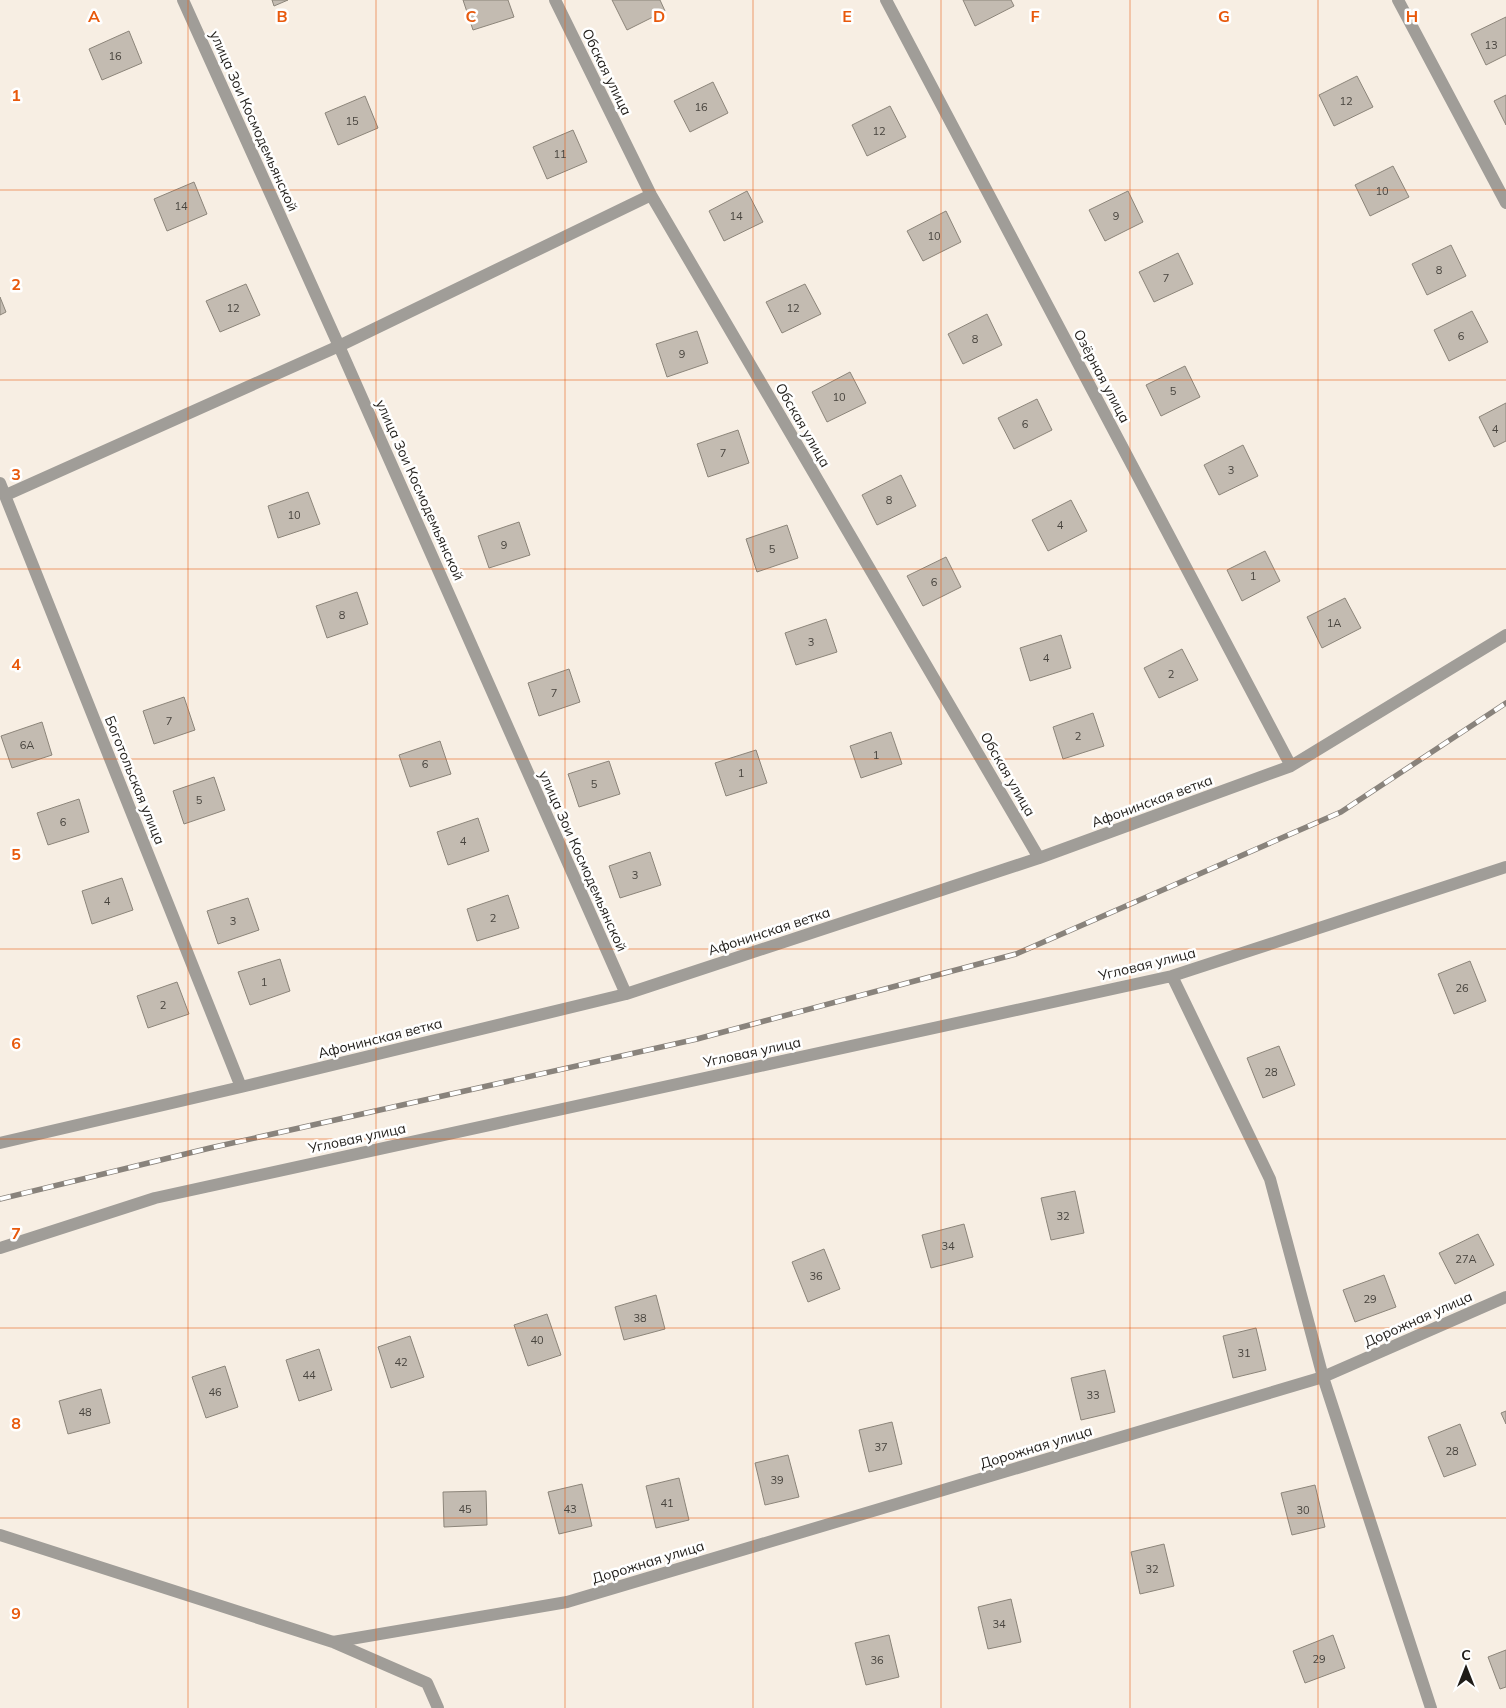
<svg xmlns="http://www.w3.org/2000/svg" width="1506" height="1708" font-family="Mulish,sans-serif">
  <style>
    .building { fill: #c3bbb1; stroke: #8c857a }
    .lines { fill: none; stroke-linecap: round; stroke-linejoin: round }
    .street { stroke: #a09d98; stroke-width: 12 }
    .rail-casing { stroke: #89837c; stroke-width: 5.5 }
    .rail { stroke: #fff; stroke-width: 4; stroke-dasharray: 11; stroke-linecap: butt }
    .grid { fill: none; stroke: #e8590c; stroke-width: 1; stroke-opacity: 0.55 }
    .labels { text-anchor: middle; stroke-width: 5; stroke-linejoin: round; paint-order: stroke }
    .number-label { font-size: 11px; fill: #48443e }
    .street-label { font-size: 14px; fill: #1f1c18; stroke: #fff }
    .grid-label { font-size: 16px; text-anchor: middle; font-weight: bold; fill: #e8590c; stroke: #fff; stroke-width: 5; stroke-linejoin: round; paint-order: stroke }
  </style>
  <rect width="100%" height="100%" fill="#f7eee3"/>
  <path class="building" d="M 272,0 L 288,0 L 274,6 Z
    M 463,0 L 508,0 L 514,17 L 473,30 Z
    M 612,0 L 660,0 L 665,11 L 627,30 Z
    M 963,0 L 1011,0 L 1014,6 L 975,26 Z
    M 1506,17 L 1506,55 L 1486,65 L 1471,34 Z
    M 129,31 L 142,63 L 102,80 L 89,49 Z
    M 1357,76 L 1373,107 L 1334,126 L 1319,95 Z
    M 713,82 L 728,113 L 690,132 L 674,101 Z
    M 1506,95 L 1506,125 L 1494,101 Z
    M 365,96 L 378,128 L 338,145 L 325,113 Z
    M 890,106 L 906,137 L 867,156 L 852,125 Z
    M 573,130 L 587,162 L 547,179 L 533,147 Z
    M 1393,166 L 1409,197 L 1370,216 L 1355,185 Z
    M 194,182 L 207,214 L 167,231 L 154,199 Z
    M 747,191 L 763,222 L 724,241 L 709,211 Z
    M 1128,191 L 1143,222 L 1105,241 L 1089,210 Z
    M 946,211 L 961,242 L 923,261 L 907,231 Z
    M 1451,245 L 1466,276 L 1427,295 L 1412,264 Z
    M 1178,253 L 1193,284 L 1154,302 L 1139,272 Z
    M 246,284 L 260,315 L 220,332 L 206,301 Z
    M 805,284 L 821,314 L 782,333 L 766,302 Z
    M 0,297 L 6,312 L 0,315 Z
    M 1472,311 L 1488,342 L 1449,361 L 1434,330 Z
    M 987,314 L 1002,345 L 963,364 L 948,334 Z
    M 697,331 L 708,363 L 667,377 L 656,344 Z
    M 1185,366 L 1200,397 L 1161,416 L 1146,385 Z
    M 850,372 L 866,403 L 827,422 L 812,392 Z
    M 1037,399 L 1052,430 L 1014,449 L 998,418 Z
    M 1506,403 L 1506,441 L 1494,447 L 1479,417 Z
    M 738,430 L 749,463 L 708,477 L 697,444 Z
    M 1243,445 L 1258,476 L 1219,495 L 1204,465 Z
    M 901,475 L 916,506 L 877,525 L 862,495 Z
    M 308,492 L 320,524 L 278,538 L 268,506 Z
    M 1071,500 L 1087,531 L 1048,551 L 1032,520 Z
    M 519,522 L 530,555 L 489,568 L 478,536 Z
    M 787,525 L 798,558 L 757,572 L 746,539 Z
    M 1265,551 L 1280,581 L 1242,601 L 1227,570 Z
    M 946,557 L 961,587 L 923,606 L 907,576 Z
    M 357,592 L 368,624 L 327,638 L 316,606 Z
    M 1345,598 L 1361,628 L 1322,648 L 1307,617 Z
    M 826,619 L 837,652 L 796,665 L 785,633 Z
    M 1061,635 L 1071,668 L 1030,681 L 1020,648 Z
    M 1182,649 L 1198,680 L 1159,698 L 1144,668 Z
    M 569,669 L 580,702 L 539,716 L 528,683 Z
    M 184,697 L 195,730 L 154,744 L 143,711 Z
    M 1093,713 L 1104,746 L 1063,759 L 1053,727 Z
    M 42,722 L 52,755 L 12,768 L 1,736 Z
    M 891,732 L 902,764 L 861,778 L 850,746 Z
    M 440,741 L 451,774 L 410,787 L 399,755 Z
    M 756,750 L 767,783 L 726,796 L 715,763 Z
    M 609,761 L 620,794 L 579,807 L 568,774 Z
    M 214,777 L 225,810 L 184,824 L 173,791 Z
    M 79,799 L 89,832 L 48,845 L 37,813 Z
    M 478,818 L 489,851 L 448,865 L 437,832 Z
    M 650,852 L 661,885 L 620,898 L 609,866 Z
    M 122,878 L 133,910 L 92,924 L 82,891 Z
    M 508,895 L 519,928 L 477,941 L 467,909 Z
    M 248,898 L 259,930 L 218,944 L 207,911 Z
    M 280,959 L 290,991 L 250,1005 L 238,972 Z
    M 1470,961 L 1486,1001 L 1454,1014 L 1438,974 Z
    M 177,982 L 189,1014 L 148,1028 L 137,996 Z
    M 1279,1046 L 1295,1085 L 1263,1098 L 1247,1058 Z
    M 1075,1191 L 1084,1233 L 1051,1240 L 1041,1198 Z
    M 964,1224 L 973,1257 L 931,1268 L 922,1235 Z
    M 1478,1234 L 1494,1265 L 1455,1284 L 1439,1253 Z
    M 824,1249 L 840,1289 L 808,1302 L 792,1262 Z
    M 1384,1275 L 1396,1307 L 1355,1322 L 1343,1290 Z
    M 656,1295 L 665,1329 L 624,1340 L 615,1307 Z
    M 547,1314 L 561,1355 L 528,1366 L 514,1325 Z
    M 1256,1328 L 1266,1370 L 1233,1378 L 1223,1336 Z
    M 410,1336 L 424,1377 L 391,1388 L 378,1347 Z
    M 319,1349 L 332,1390 L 299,1401 L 286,1360 Z
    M 225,1366 L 238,1407 L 206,1418 L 192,1377 Z
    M 1105,1370 L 1115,1412 L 1081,1420 L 1071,1378 Z
    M 101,1389 L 110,1423 L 68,1434 L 59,1401 Z
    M 1506,1411 L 1506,1424 L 1501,1413 Z
    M 892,1422 L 902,1464 L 869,1472 L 859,1430 Z
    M 1460,1424 L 1476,1465 L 1444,1477 L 1428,1437 Z
    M 788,1455 L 799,1497 L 765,1505 L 755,1463 Z
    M 679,1478 L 689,1520 L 656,1528 L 646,1486 Z
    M 582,1484 L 592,1526 L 559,1534 L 548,1492 Z
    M 1315,1485 L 1325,1527 L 1292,1535 L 1281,1493 Z
    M 486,1491 L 487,1525 L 444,1527 L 443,1492 Z
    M 1164,1544 L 1174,1586 L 1140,1594 L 1131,1552 Z
    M 1011,1599 L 1021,1642 L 988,1649 L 978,1607 Z
    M 889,1635 L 899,1677 L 866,1685 L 855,1643 Z
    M 1333,1635 L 1345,1668 L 1305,1683 L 1293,1651 Z
    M 1506,1650 L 1506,1687 L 1500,1689 L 1488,1657 Z"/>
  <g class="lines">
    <path class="street" d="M 183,0 L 339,346 L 626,994
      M 555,0 L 651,195 L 1039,858
      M 886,0 L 1291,766
      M 1398,0 L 1506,203
      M 0,483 L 241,1087
      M 6,495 L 339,346 L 651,195
      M 1172,976 L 1270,1179 L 1323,1377 L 1431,1708
      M 0,1143 L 241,1087 L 626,994 L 1039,858 L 1291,766 L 1506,635
      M 0,1248 L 155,1198 L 1172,976 L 1506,867
      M 0,1535 L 333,1642 L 567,1602 L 1323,1377 L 1506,1297
      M 333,1642 L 427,1683 L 438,1708"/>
    <defs>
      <path id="rail" d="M 0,1199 L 210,1148 L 697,1039 L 1016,954 L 1341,812 L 1506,703"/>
    </defs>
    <use href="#rail" class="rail-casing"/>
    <use href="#rail" class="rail"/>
  </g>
  <path class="grid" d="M 188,0 L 188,1708M 376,0 L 376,1708M 565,0 L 565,1708M 753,0 L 753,1708M 941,0 L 941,1708M 1130,0 L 1130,1708M 1318,0 L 1318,1708M 0,190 L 1506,190M 0,380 L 1506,380M 0,569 L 1506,569M 0,759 L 1506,759M 0,949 L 1506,949M 0,1139 L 1506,1139M 0,1328 L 1506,1328M 0,1518 L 1506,1518"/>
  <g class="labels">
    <g class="number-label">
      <text x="1491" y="49">13</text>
      <text x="115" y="60">16</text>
      <text x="1346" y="105">12</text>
      <text x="701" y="111">16</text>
      <text x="352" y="125">15</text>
      <text x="879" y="135">12</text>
      <text x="560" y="158">11</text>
      <text x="1382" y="195">10</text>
      <text x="181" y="210">14</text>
      <text x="736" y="220">14</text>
      <text x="1116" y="220">9</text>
      <text x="934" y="240">10</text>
      <text x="1439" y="274">8</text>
      <text x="1166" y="282">7</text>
      <text x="233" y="312">12</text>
      <text x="793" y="312">12</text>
      <text x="1461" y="340">6</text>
      <text x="975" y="343">8</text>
      <text x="682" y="358">9</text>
      <text x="1173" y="395">5</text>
      <text x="839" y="401">10</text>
      <text x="1025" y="428">6</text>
      <text x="1495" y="433">4</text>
      <text x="723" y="457">7</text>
      <text x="1231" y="474">3</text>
      <text x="889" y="504">8</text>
      <text x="294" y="519">10</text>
      <text x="1060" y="529">4</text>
      <text x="504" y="549">9</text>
      <text x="772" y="553">5</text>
      <text x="1253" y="580">1</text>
      <text x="934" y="586">6</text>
      <text x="342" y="619">8</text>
      <text x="1334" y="627">1А</text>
      <text x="811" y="646">3</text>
      <text x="1046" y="662">4</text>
      <text x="1171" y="678">2</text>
      <text x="554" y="697">7</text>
      <text x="169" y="725">7</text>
      <text x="1078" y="740">2</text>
      <text x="27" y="749">6А</text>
      <text x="876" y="759">1</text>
      <text x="425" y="768">6</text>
      <text x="741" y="777">1</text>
      <text x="594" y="788">5</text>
      <text x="199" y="804">5</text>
      <text x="63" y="826">6</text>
      <text x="463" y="845">4</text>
      <text x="635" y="879">3</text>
      <text x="107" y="905">4</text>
      <text x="493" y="922">2</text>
      <text x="233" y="925">3</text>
      <text x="264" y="986">1</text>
      <text x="1462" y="992">26</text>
      <text x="163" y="1009">2</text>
      <text x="1271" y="1076">28</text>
      <text x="1063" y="1220">32</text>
      <text x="948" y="1250">34</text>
      <text x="1466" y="1263">27А</text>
      <text x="816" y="1280">36</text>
      <text x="1370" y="1303">29</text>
      <text x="640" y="1322">38</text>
      <text x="537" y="1344">40</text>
      <text x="1244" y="1357">31</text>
      <text x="401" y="1366">42</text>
      <text x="309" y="1379">44</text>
      <text x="215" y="1396">46</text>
      <text x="1093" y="1399">33</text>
      <text x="85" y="1416">48</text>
      <text x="881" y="1451">37</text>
      <text x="1452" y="1455">28</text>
      <text x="777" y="1484">39</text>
      <text x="667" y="1507">41</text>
      <text x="465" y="1513">45</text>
      <text x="570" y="1513">43</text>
      <text x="1303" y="1514">30</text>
      <text x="1152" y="1573">32</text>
      <text x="999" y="1628">34</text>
      <text x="1319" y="1663">29</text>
      <text x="877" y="1664">36</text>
    </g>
    <g class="street-label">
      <text transform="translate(607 72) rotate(64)" y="5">Обская улица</text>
      <text transform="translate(254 121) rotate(66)" y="5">улица Зои Космодемьянской</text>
      <text transform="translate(1102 376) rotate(62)" y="5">Озёрная улица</text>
      <text transform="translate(803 425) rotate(60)" y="5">Обская улица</text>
      <text transform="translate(420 490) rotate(66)" y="5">улица Зои Космодемьянской</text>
      <text transform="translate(1008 774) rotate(60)" y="5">Обская улица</text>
      <text transform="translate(135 780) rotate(68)" y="5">Боготольская улица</text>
      <text transform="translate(1152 801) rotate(-20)" y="5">Афонинская ветка</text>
      <text transform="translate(583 861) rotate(66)" y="5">улица Зои Космодемьянской</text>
      <text transform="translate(769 931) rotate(-18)" y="5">Афонинская ветка</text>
      <text transform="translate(1147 964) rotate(-14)" y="5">Угловая улица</text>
      <text transform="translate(380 1038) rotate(-14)" y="5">Афонинская ветка</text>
      <text transform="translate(752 1052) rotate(-12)" y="5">Угловая улица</text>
      <text transform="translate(357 1138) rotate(-12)" y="5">Угловая улица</text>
      <text transform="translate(1418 1319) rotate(-24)" y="5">Дорожная улица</text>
      <text transform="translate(1036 1447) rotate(-17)" y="5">Дорожная улица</text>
      <text transform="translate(648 1562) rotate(-17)" y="5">Дорожная улица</text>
    </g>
  </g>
  <g class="grid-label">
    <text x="94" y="22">A</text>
    <text x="282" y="22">B</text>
    <text x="471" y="22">C</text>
    <text x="659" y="22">D</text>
    <text x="847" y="22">E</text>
    <text x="1035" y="22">F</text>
    <text x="1224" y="22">G</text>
    <text x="1412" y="22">H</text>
    <text x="16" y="101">1</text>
    <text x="16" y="290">2</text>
    <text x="16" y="480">3</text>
    <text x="16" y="670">4</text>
    <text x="16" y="860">5</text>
    <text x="16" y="1049">6</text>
    <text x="16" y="1239">7</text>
    <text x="16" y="1429">8</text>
    <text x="16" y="1619">9</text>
  </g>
  <g transform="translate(1466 1668)" stroke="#ffffff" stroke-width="4" paint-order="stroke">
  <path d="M0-4L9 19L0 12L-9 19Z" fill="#1f1c18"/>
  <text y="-8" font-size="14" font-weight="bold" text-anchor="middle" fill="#1f1c18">С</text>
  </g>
</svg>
